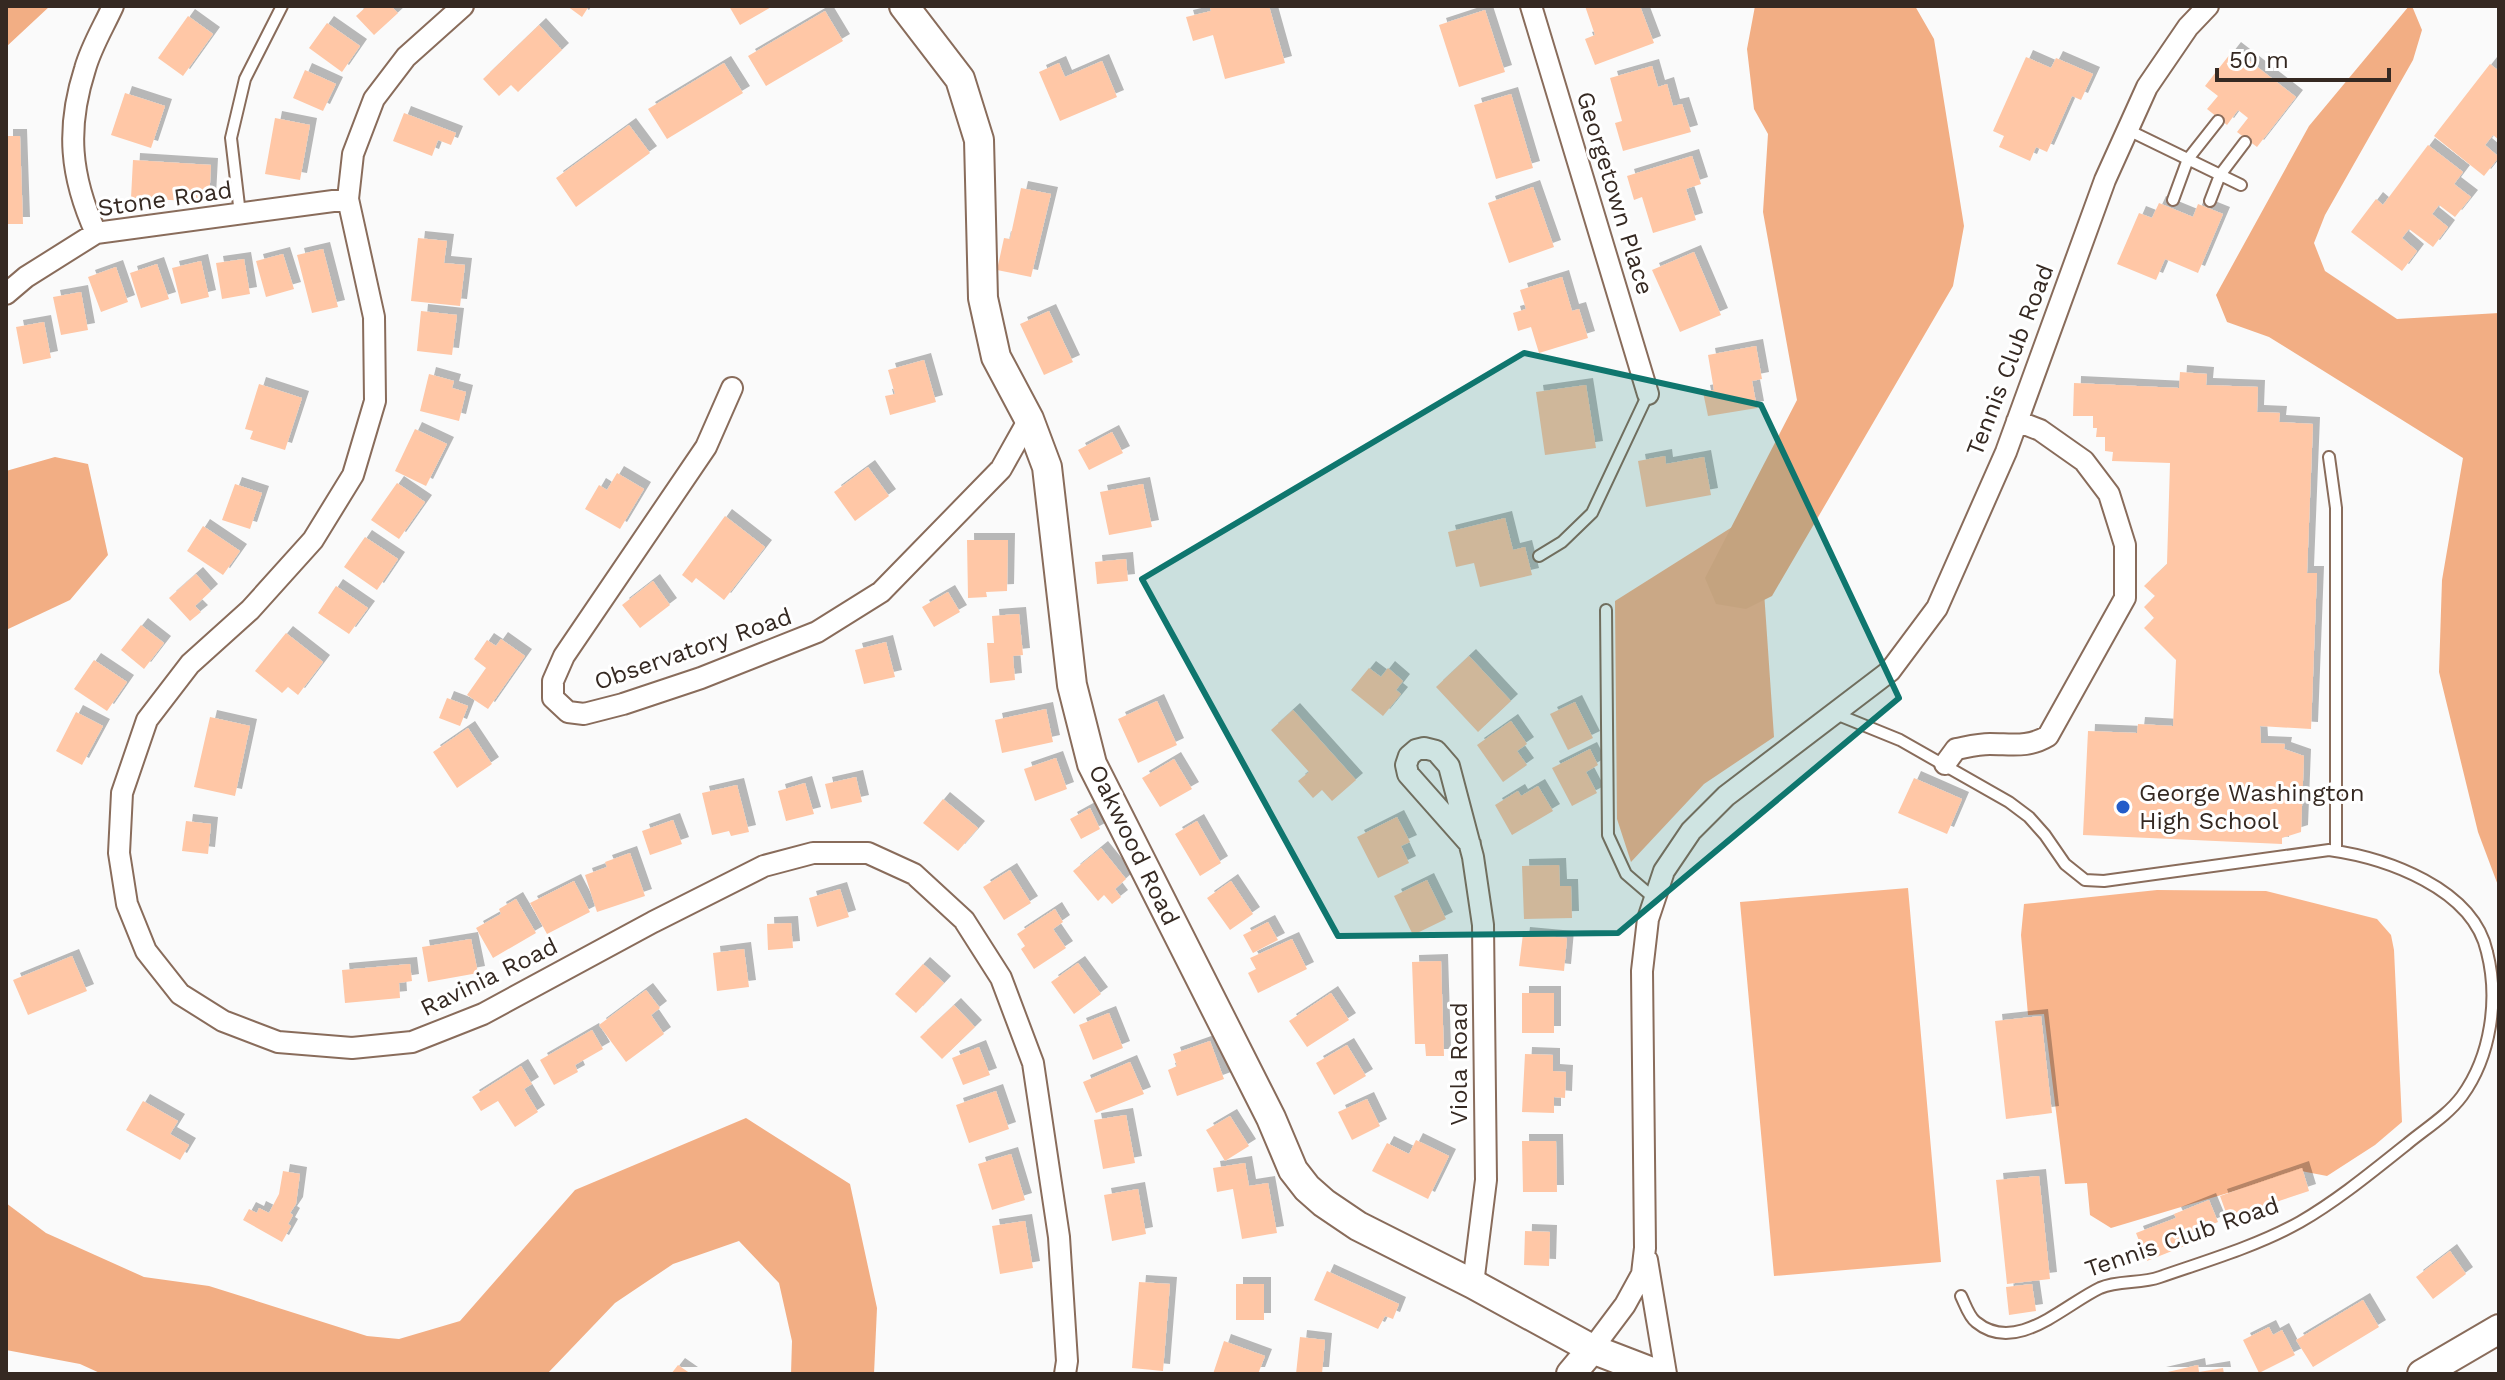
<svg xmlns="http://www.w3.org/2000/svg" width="2505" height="1380" font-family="'Work Sans',sans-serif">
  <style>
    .green { fill: #f9b58c }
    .forest { fill: #f2ae84 }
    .building { fill: #ffc7a6; filter: url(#shadow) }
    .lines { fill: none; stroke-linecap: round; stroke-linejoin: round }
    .lane-casing { stroke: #896c5b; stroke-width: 14 }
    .street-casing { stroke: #896c5b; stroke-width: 24 }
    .secondary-casing { stroke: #896c5b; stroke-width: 32 }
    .lane { stroke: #fff; stroke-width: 10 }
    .street { stroke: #fff; stroke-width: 20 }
    .secondary { stroke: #fff; stroke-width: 28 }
    .marked { fill: #0f766e; fill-opacity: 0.2; stroke: #0f766e; stroke-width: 6; stroke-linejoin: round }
    .poi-dot { fill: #245cc9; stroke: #fff; stroke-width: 3 }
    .labels { text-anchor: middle; stroke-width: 6; stroke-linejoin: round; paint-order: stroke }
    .street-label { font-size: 24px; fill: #352922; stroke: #fff }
    .poi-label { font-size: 24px; fill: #352922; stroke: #fff; text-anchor: start }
  </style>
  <defs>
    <filter id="shadow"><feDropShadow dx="7" dy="-7" stdDeviation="0" flood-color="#0004"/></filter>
  </defs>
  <rect width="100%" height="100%" fill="#fafafa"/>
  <path class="green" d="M 1756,512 L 1763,577 L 1774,737 L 1704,784 L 1631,862 L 1617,819 L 1615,601 Z
    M 1908,888 L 1941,1262 L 1774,1276 L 1740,902 Z
    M 2157,890 L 2266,891 L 2377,919 L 2391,935 L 2394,950 L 2402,1122 L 2375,1145 L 2327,1176 L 2301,1171 L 2111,1228 L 2090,1215 L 2087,1183 L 2065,1184 L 2044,1014 L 2028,1015 L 2021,935 L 2024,904 Z"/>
  <path class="forest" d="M 6,6 L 50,6 L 6,47 Z
    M 1755,6 L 1915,6 L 1934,39 L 1964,226 L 1953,286 L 1772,596 L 1746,609 L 1716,604 L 1705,578 L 1797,400 L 1763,212 L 1768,134 L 1754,109 L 1747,49 Z
    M 2409,6 L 2412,6 L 2422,30 L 2413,60 L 2325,215 L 2314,243 L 2325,271 L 2397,319 L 2499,313 L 2499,888 L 2478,832 L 2439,672 L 2442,580 L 2463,458 L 2269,337 L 2227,322 L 2216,295 L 2309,126 Z
    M 55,457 L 88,464 L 108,555 L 70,600 L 6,630 L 6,471 Z
    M 746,1118 L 850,1184 L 877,1308 L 874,1374 L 791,1374 L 792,1341 L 779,1283 L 739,1241 L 673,1264 L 615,1303 L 547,1374 L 102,1374 L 80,1364 L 6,1350 L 6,1203 L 46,1233 L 144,1277 L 209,1286 L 367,1336 L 399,1339 L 460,1321 L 575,1190 Z"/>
  <path class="building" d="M 367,6 L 391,6 L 398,13 L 374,35 L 356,16 Z
    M 567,6 L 589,6 L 582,17 Z
    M 729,6 L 773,6 L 740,25 Z
    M 1210,6 L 1269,6 L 1285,63 L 1225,79 L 1213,35 L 1193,41 L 1186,17 L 1211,11 Z
    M 1585,6 L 1640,6 L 1654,43 L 1595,65 L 1585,39 L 1595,35 Z
    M 1485,10 L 1505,72 L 1459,87 L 1439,25 Z
    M 825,11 L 843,41 L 766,86 L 748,56 Z
    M 188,16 L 213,34 L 183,76 L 158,58 Z
    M 327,23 L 360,46 L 342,72 L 309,48 Z
    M 539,25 L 562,50 L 518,92 L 511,85 L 499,96 L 483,79 Z
    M 2234,49 L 2296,97 L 2257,147 L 2237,132 L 2248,118 L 2238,110 L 2227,125 L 2207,109 L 2218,96 L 2205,86 Z
    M 2026,57 L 2051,68 L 2056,58 L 2093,74 L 2081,100 L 2072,96 L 2047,152 L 2036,147 L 2030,161 L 1999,147 L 2004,136 L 1993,131 Z
    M 1102,61 L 1117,97 L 1060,121 L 1039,72 L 1059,63 L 1065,77 Z
    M 724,63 L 743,93 L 667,139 L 648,109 Z
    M 2490,64 L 2499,71 L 2499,140 L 2493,135 L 2485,145 L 2499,157 L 2484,176 L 2434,136 Z
    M 1652,66 L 1658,87 L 1667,84 L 1673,106 L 1682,104 L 1691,132 L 1623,151 L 1615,123 L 1622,121 L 1610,78 Z
    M 305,70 L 336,84 L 323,111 L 293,98 Z
    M 125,93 L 165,106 L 151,148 L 111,135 Z
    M 1511,94 L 1533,168 L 1496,179 L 1474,105 Z
    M 404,113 L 456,133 L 451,145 L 438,140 L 432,156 L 393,141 Z
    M 275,118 L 310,125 L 300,180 L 265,174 Z
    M 629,125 L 650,153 L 576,207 L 556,178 Z
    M 6,136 L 20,136 L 23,224 L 6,224 Z
    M 2428,145 L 2463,172 L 2454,184 L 2471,197 L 2455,217 L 2439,205 L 2432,214 L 2448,227 L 2433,247 L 2409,229 L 2402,238 L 2417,251 L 2402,271 L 2351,232 L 2376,199 L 2383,205 Z
    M 1692,156 L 1701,184 L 1686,189 L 1696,220 L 1653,233 L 1642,197 L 1634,200 L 1627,176 Z
    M 133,160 L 211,165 L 209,202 L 131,198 Z
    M 1533,187 L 1554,247 L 1509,263 L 1488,203 Z
    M 1021,188 L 1051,194 L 1031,277 L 997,270 L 1004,238 L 1010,239 Z
    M 2159,203 L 2193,217 L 2198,204 L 2223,214 L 2198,273 L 2165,259 L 2156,280 L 2117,264 L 2139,213 L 2152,218 Z
    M 418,238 L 447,241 L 444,263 L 465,265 L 460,306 L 411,301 Z
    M 323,249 L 338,307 L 312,313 L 297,255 Z
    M 1694,252 L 1721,315 L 1680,332 L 1652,270 Z
    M 283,254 L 294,289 L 266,297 L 256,261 Z
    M 244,259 L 250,294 L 222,299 L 216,263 Z
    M 201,261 L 209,297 L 181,304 L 172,268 Z
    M 157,264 L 169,299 L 141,308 L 130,273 Z
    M 116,267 L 128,302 L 101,312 L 88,277 Z
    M 1562,277 L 1572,311 L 1579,309 L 1588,338 L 1539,353 L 1531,327 L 1518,331 L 1513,313 L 1526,309 L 1520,290 Z
    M 81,292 L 88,330 L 61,335 L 53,297 Z
    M 421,311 L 457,315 L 452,355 L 417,351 Z
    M 1049,311 L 1073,362 L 1044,375 L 1020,324 Z
    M 44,322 L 51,358 L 23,364 L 16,327 Z
    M 1756,346 L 1762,379 L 1752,381 L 1757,408 L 1708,416 L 1703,392 L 1714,390 L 1708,355 Z
    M 924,360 L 936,402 L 890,415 L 885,396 L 895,394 L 888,370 Z
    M 2180,372 L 2207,374 L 2206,385 L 2258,387 L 2257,412 L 2280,413 L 2279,422 L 2313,424 L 2307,573 L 2317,573 L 2311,729 L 2260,726 L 2261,743 L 2285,744 L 2284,749 L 2304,756 L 2301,832 L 2282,838 L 2282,844 L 2083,835 L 2088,731 L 2137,733 L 2138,724 L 2173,726 L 2176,660 L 2144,628 L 2154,618 L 2144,607 L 2155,596 L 2144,586 L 2167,564 L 2170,463 L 2112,461 L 2113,452 L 2105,451 L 2105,437 L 2096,437 L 2097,428 L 2093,428 L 2093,416 L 2073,416 L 2074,383 L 2179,388 Z
    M 429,374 L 454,381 L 452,388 L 466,392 L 459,421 L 420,411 Z
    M 259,384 L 302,398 L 285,450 L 250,439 L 253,431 L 245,429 Z
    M 1586,385 L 1596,448 L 1545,455 L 1536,392 Z
    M 415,429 L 447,444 L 426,486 L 395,471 Z
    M 1112,432 L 1123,453 L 1089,470 L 1078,450 Z
    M 1665,456 L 1666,464 L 1704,457 L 1711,495 L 1646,507 L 1638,461 Z
    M 868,467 L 889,496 L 855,521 L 834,492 Z
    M 617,473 L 644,489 L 620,529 L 585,509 L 599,485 L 607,490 Z
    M 397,483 L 425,502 L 399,539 L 371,520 Z
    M 235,484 L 262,493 L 250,529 L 222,520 Z
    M 1143,484 L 1152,527 L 1109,535 L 1100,492 Z
    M 725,516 L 765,547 L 724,600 L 696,578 L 692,583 L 682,575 Z
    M 1505,518 L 1513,550 L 1525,547 L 1532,575 L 1480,587 L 1474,563 L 1456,567 L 1448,532 Z
    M 203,526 L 240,551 L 223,575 L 187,551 Z
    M 365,537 L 398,559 L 377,590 L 344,567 Z
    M 967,540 L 1008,540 L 1007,591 L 986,592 L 987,597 L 968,598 Z
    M 1126,559 L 1128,581 L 1097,584 L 1095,562 Z
    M 196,574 L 211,591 L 195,606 L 201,612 L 190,621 L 169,598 Z
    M 653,581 L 670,605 L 640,628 L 622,605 Z
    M 336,586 L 368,608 L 349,634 L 318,613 Z
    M 948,592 L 960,612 L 934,627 L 922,607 Z
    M 1019,614 L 1023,655 L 1013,656 L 1015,680 L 990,683 L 987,643 L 994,643 L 992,616 Z
    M 141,625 L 164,643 L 144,669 L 121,650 Z
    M 286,633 L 323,662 L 298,695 L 288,687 L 282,693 L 255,671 Z
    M 501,639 L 525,656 L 488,709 L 467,695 L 486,668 L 474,659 L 487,640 L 496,646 Z
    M 886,642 L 895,677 L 864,684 L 855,650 Z
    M 1469,656 L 1511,701 L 1478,732 L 1436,687 Z
    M 94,660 L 127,682 L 107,711 L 74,689 Z
    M 1369,668 L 1381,677 L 1388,668 L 1403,681 L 1396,690 L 1401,694 L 1383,716 L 1351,690 Z
    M 447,698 L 468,706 L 460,726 L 439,718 Z
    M 1157,701 L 1177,745 L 1138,763 L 1118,719 Z
    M 1575,702 L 1593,738 L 1568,750 L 1550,714 Z
    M 1046,709 L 1053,742 L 1002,753 L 995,720 Z
    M 1293,710 L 1356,780 L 1332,801 L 1322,790 L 1313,798 L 1298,781 L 1309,772 L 1271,730 Z
    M 76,712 L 103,726 L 82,765 L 56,751 Z
    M 210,717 L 250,726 L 235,796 L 194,787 Z
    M 1511,721 L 1527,744 L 1517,751 L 1527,765 L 1503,782 L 1477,745 Z
    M 468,728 L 492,764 L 457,788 L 433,752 Z
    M 1590,749 L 1598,765 L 1586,772 L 1597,793 L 1572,806 L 1552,768 Z
    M 1056,758 L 1067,789 L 1035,801 L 1024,769 Z
    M 1174,759 L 1192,789 L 1160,807 L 1142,778 Z
    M 856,777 L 862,802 L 831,809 L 825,784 Z
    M 1914,778 L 1962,799 L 1947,834 L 1898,813 Z
    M 805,783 L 814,814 L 786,821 L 778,791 Z
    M 737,785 L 749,832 L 731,836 L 729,831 L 712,835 L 702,793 Z
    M 1538,786 L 1553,811 L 1512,835 L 1495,805 L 1518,791 L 1521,796 Z
    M 943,799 L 978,828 L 958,851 L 923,823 Z
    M 1090,808 L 1100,829 L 1081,839 L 1070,819 Z
    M 1397,817 L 1410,842 L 1401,846 L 1409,863 L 1378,878 L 1357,837 Z
    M 673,820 L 682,844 L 650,855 L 642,831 Z
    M 186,821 L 211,824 L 208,854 L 182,851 Z
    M 1197,821 L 1221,863 L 1200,876 L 1175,834 Z
    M 1101,848 L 1126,879 L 1115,889 L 1121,897 L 1112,904 L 1104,895 L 1098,901 L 1073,871 Z
    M 630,853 L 645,896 L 597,912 L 585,875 L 607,867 L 605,862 Z
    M 1559,865 L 1560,886 L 1571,886 L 1572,918 L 1524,919 L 1522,866 Z
    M 1010,870 L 1031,903 L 1004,920 L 983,887 Z
    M 1427,880 L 1446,919 L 1413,935 L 1394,896 Z
    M 574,881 L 590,912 L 547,934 L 530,903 Z
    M 1231,881 L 1253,914 L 1230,930 L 1207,898 Z
    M 840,889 L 849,917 L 817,927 L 809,898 Z
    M 516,899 L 536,933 L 493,958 L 476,928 L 501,914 L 499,909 Z
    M 1055,909 L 1063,922 L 1053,929 L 1066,948 L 1034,969 L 1021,949 L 1025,946 L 1017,934 Z
    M 1268,922 L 1278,940 L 1253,953 L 1243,935 Z
    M 791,923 L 793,948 L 768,950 L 767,924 Z
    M 1523,934 L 1567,938 L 1564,971 L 1519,966 Z
    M 471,939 L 478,973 L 428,982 L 422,947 Z
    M 1292,939 L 1307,969 L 1258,993 L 1248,973 L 1256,969 L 1250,958 Z
    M 744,949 L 749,987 L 717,991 L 713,953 Z
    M 72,956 L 87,991 L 28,1015 L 13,980 Z
    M 1441,961 L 1444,1056 L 1426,1056 L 1425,1044 L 1415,1044 L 1412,962 Z
    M 1078,963 L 1101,994 L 1074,1014 L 1051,982 Z
    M 410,964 L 412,981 L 399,983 L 400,998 L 345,1003 L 342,970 Z
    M 923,964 L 944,983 L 916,1013 L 895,994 Z
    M 646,990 L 660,1008 L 651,1015 L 664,1034 L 626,1062 L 599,1025 Z
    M 1331,993 L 1349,1020 L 1307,1047 L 1289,1021 Z
    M 1522,993 L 1554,993 L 1554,1033 L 1522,1033 Z
    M 954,1005 L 975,1027 L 942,1059 L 920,1037 Z
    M 1109,1013 L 1123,1048 L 1093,1060 L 1079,1025 Z
    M 2041,1016 L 2052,1113 L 2006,1119 L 1995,1021 Z
    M 592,1030 L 603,1049 L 575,1065 L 578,1072 L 554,1085 L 540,1060 Z
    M 1210,1041 L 1224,1079 L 1177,1096 L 1168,1070 L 1177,1066 L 1173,1054 Z
    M 1347,1045 L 1366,1076 L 1334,1095 L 1316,1063 Z
    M 979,1047 L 990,1075 L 963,1085 L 952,1058 Z
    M 1525,1054 L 1553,1055 L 1553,1071 L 1566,1072 L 1565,1098 L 1554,1097 L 1554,1113 L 1522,1112 Z
    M 1130,1062 L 1144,1094 L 1096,1113 L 1083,1082 Z
    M 521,1066 L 532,1084 L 524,1089 L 538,1112 L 515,1127 L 498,1101 L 481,1111 L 472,1097 Z
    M 996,1091 L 1009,1129 L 969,1143 L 956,1105 Z
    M 1367,1099 L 1380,1126 L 1352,1140 L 1338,1112 Z
    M 143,1101 L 178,1121 L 170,1134 L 189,1145 L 180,1160 L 126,1130 Z
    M 1126,1115 L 1135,1163 L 1103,1169 L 1094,1120 Z
    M 1230,1116 L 1249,1146 L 1225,1161 L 1206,1130 Z
    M 1416,1140 L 1449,1156 L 1428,1199 L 1372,1171 L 1387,1143 L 1409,1154 Z
    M 1522,1141 L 1556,1141 L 1557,1192 L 1523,1192 Z
    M 1011,1154 L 1025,1200 L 992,1210 L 978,1164 Z
    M 1245,1163 L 1249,1186 L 1268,1183 L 1277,1233 L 1242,1239 L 1233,1189 L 1217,1192 L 1213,1168 Z
    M 2302,1168 L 2309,1191 L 2228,1218 L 2220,1196 Z
    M 283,1171 L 300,1174 L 296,1204 L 290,1213 L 293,1215 L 288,1224 L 291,1226 L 282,1242 L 243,1220 L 249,1209 L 257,1213 L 259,1208 L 269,1213 L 279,1194 Z
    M 2039,1176 L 2050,1279 L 2007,1284 L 1996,1180 Z
    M 1138,1189 L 1146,1234 L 1112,1241 L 1104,1195 Z
    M 2209,1200 L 2218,1222 L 2184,1236 L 2187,1245 L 2147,1261 L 2136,1233 L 2176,1218 L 2174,1214 Z
    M 1025,1221 L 1033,1268 L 1000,1274 L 992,1226 Z
    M 1525,1231 L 1550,1232 L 1549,1266 L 1524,1265 Z
    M 2450,1251 L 2466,1274 L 2433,1299 L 2416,1277 Z
    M 1327,1271 L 1399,1304 L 1393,1319 L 1385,1316 L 1378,1329 L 1314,1300 Z
    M 1139,1282 L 1170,1284 L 1163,1371 L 1132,1368 Z
    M 1236,1284 L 1264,1284 L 1264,1320 L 1236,1320 Z
    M 2032,1284 L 2036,1311 L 2009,1315 L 2006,1287 Z
    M 2363,1300 L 2379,1327 L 2313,1367 L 2296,1340 Z
    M 2269,1327 L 2273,1335 L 2282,1330 L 2295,1355 L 2259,1373 L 2243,1340 Z
    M 1300,1337 L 1325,1340 L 1322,1374 L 1296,1374 Z
    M 1224,1341 L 1265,1356 L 1258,1374 L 1213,1374 Z
    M 678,1365 L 691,1374 L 671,1374 Z
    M 2198,1365 L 2199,1372 L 2223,1368 L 2224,1374 L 2159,1374 Z"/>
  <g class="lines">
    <defs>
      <path id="lane" d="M 2128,130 L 2241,185
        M 2173,200 L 2188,159 L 2218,121
        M 2210,201 L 2220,175 L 2245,142
        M 240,214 L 231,138 L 245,79 L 282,6
        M 2329,457 L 2336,508 L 2336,851
        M 1539,556 L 1562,542 L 1592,513 L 1648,394
        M 1606,610 L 1608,835 L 1626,874 L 1655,899
        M 1836,714 L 1900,740 L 2009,802 L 2029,817 L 2045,835 L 2065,864 L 2085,880 L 2104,881 L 2329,850 C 2386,858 2473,888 2487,952 C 2499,999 2491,1056 2462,1096 C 2448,1115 2425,1129 2407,1144 C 2373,1171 2338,1200 2300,1222 C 2257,1246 2206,1261 2160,1277 C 2141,1284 2118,1280 2100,1288 C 2064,1305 2016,1355 1976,1322 C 1969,1317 1965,1304 1961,1296"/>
      <path id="street" d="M 463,6 L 406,57 L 374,99 L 353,154 L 348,199 L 374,317 L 375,401 L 353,475 L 313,540 L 250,610 L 190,664 L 147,720 L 122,793 L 119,853 L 127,904 L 146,951 L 180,994 L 223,1021 L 278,1042 L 352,1048 L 412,1042 L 483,1014 L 653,922 L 764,866 L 813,853 L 868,853 L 914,874 L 964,920 L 1001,978 L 1033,1063 L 1059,1237 L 1067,1361 L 1065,1374
        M 1531,6 L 1648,394
        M 96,233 C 70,176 66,128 85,69 C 91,47 104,26 113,6
        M 6,294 L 26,277 L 96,233 L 348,199
        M 732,388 L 706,447 L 564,656 L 553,681 L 553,698 L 568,712 L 584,714 L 623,704 L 701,678 L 817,632 L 881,592 L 1001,469 L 1029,419
        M 1945,764 L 1956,749 C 1967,747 1978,744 1990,744 C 2012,744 2028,748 2048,736 L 2125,598 L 2125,545 L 2109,494 L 2084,461 L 2040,430 L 2017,421
        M 1470,844 L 1408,774 L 1406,765 L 1409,756 L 1416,750 L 1424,748 L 1436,751 L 1449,766 L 1473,857 L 1483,925 L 1486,1180 L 1473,1284
        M 1647,1260 L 1666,1374
        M 1592,1349 L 1625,1305 L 1642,1274 L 1645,1248 L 1642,971 L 1648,919 L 1664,871 L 1691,831 L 1726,796 L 1890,671 L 1937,608 L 2006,452 L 2105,180 L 2147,87 L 2188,27 L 2208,6"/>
      <path id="secondary" d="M 904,6 L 960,79 L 979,140 L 983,298 L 996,357 L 1029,419 L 1047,467 L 1072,685 L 1092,764 L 1271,1118 L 1293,1170 L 1307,1188 L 1324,1203 L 1358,1226 L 1473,1284 L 1592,1349 L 1657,1374
        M 1571,1374 L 1592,1349
        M 2422,1374 L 2499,1329"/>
    </defs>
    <use href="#lane" class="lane-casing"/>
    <use href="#street" class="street-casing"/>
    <use href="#secondary" class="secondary-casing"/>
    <use href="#lane" class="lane"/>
    <use href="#street" class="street"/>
    <use href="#secondary" class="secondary"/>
  </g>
  <path class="marked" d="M 1524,353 L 1761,405 L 1899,698 L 1618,933 L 1338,936 L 1142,579 Z"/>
  <circle class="poi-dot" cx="2123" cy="807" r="8"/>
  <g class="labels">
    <g class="street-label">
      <text transform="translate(1615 193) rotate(73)" y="8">Georgetown Place</text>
      <text transform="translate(165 199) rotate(-8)" y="8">Stone Road</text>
      <text transform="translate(2010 360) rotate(-69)" y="8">Tennis Club Road</text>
      <text transform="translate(693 649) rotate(-19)" y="8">Observatory Road</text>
      <text transform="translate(1134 845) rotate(64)" y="8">Oakwood Road</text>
      <text transform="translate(489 977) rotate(-26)" y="8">Ravinia Road</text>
      <text transform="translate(1459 1064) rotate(-90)" y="8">Viola Road</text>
      <text transform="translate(2182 1237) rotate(-19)" y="8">Tennis Club Road</text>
    </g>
    <g class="poi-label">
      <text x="2139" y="801">George Washington<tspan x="2139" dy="28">High School</tspan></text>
    </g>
  </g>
  <rect width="2505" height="1380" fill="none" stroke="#352922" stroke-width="16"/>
  <path d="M2217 68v12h172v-12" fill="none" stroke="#352922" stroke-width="4"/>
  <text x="2229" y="68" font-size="24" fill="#352922" stroke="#ffffff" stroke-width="6" paint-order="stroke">50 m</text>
</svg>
